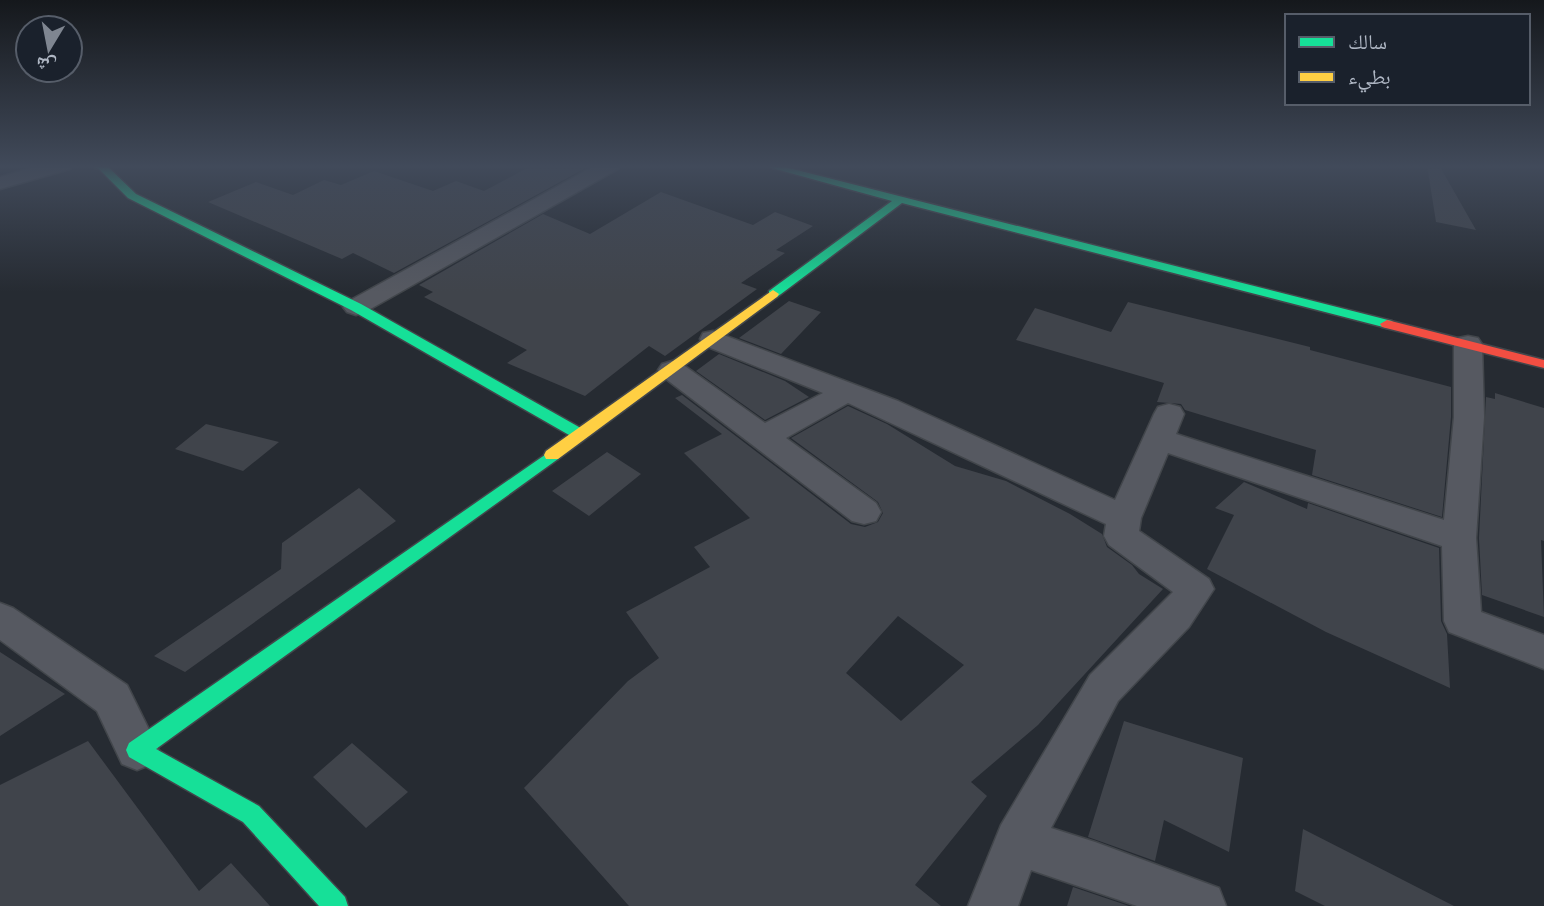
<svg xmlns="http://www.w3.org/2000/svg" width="1544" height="906" font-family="'Titillium Web','Noto Naskh Arabic',sans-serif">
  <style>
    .building { fill: #40444b; fill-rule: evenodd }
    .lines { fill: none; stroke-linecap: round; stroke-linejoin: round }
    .street-casing { stroke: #42464b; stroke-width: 3 }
    .fast-casing { stroke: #42464b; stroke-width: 3 }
    .slow-casing { stroke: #42464b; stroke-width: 3 }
    .jam-casing { stroke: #42464b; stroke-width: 3 }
    .street { fill: #565961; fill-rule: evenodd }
    .fast { fill: #16e098; fill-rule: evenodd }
    .slow { fill: #ffcf43; fill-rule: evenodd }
    .jam { fill: #f24e42; fill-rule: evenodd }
  </style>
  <rect width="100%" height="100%" fill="#262b32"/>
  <path class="building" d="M 533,165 L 591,165 L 394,273 L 353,253 L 342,259 L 208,202 L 256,182 L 293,195 L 324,180 L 341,185 L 374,171 L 433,191 L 456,181 L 484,191 Z
    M 1427,165 L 1439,165 L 1476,230 L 1436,222 Z
    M 661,192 L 753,225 L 775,212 L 813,226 L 776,250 L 785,253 L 741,283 L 757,289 L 665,356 L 649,346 L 585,396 L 507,363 L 527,350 L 424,297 L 433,292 L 419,285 L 543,214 L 590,234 Z
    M 789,301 L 821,312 L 781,354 L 739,338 Z
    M 1128,302 L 1310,347 L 1310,350 L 1451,387 L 1451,417 L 1442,517 L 1312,475 L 1316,450 L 1185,410 L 1181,404 L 1157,402 L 1164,383 L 1016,340 L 1035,308 L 1111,332 Z
    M 719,354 L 785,381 L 809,397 L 765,420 L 696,371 Z
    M 1495,393 L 1544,408 L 1544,541 L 1541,540 L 1544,617 L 1482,595 L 1479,538 L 1486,397 L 1495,399 Z
    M 682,395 L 851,524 L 865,527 L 878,522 L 883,513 L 878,502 L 791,438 L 848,406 L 887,424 L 955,466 L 1006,481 L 1070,514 L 1102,534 L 1107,547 L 1132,565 L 1139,574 L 1163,589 L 1038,725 L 971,782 L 987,796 L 915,885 L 941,906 L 629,906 L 524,788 L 628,681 L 659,658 L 626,612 L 710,567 L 694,547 L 750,518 L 684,453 L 722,434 L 675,398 ZM 898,616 L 964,665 L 901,721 L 846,673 Z
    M 206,424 L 279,442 L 243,471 L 175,449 Z
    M 607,452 L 641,474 L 589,516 L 552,491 Z
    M 1244,482 L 1307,509 L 1308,503 L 1439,548 L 1441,621 L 1447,634 L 1450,688 L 1326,632 L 1207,569 L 1234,515 L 1215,508 Z
    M 359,488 L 396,521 L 185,672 L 154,656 L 281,569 L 282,543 Z
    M 0,652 L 65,694 L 0,736 Z
    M 1124,721 L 1243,758 L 1229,852 L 1164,820 L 1155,861 L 1088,837 Z
    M 88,741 L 199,891 L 231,863 L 270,906 L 0,906 L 0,785 Z
    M 352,743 L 408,792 L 366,828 L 313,777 Z
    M 1303,829 L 1454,906 L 1325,906 L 1295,891 Z
    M 1073,887 L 1129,906 L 1067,906 Z"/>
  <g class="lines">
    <defs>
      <path id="street" d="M 41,165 L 73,165 L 70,169 L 0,189 L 0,177 Z
        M 596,165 L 621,165 L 618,169 L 365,312 L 356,315 L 347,312 L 343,307 L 347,302 Z
        M 713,331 L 898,401 L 1115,500 L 1154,414 L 1158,407 L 1169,404 L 1180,407 L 1184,414 L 1176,434 L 1444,520 L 1454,417 L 1454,344 L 1458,338 L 1468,336 L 1478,338 L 1482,344 L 1484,417 L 1476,538 L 1481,612 L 1544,635 L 1544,669 L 1449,632 L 1444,621 L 1442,546 L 1168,453 L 1141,518 L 1139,531 L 1209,579 L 1214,589 L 1189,627 L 1118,701 L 1051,828 L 1095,842 L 1219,888 L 1226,906 L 1137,906 L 1031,870 L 1018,906 L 968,906 L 1001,825 L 1090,675 L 1173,592 L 1109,545 L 1104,536 L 1106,524 L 848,403 L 786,438 L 876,503 L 881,512 L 876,521 L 864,524 L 852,521 L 662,376 L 658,370 L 662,364 L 672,361 L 682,364 L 765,423 L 823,393 L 703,345 L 700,339 L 703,333 Z
        M 0,603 L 13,608 L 127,685 L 159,750 L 152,764 L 137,770 L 122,764 L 97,711 L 0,640 Z"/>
      <path id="fast" d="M 87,165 L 106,165 L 136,194 L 361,304 L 586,431 L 589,435 L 581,440 L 576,439 L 351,310 L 128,198 L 99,169 Z
        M 761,165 L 777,165 L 1392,321 L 1394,324 L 1387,328 L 902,203 L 777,297 L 769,297 L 769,291 L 892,201 Z
        M 552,450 L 558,451 L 560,455 L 558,459 L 156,749 L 259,806 L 345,897 L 348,906 L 319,906 L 243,822 L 129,757 L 126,750 L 129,743 Z"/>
      <path id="slow" d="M 773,290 L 779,294 L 777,297 L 558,459 L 546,459 L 544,455 L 546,451 Z"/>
      <path id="jam" d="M 1387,320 L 1544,360 L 1544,368 L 1382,327 L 1380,324 Z"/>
    </defs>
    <use href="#street" class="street-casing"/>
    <use href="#fast" class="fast-casing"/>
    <use href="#slow" class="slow-casing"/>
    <use href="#jam" class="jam-casing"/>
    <use href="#street" class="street"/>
    <use href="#fast" class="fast"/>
    <use href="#slow" class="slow"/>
    <use href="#jam" class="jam"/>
  </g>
  <linearGradient id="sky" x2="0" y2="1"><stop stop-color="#15181c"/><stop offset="0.57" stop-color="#414a5a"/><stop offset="1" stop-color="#414a5a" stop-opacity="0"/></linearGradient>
  <rect width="1544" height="292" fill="url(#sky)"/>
  <rect x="1285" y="14" width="245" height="91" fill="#1a212c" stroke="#565d69" stroke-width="2"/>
  <rect x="1299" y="37" width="35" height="10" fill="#16e098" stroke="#565d69" stroke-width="2"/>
  <text x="1348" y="49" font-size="21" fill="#afb7c4">سالك</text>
  <rect x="1299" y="72" width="35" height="10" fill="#ffcf43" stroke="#565d69" stroke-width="2"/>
  <text x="1348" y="84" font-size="21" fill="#afb7c4">بطيء</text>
  <g transform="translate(49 49) rotate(190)"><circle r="33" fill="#1a212c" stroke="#565d69" stroke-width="2"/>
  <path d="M0-5L12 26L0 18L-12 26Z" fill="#7f8691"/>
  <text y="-10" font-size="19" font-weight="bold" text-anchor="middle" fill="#afb7c4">ش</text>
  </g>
</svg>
